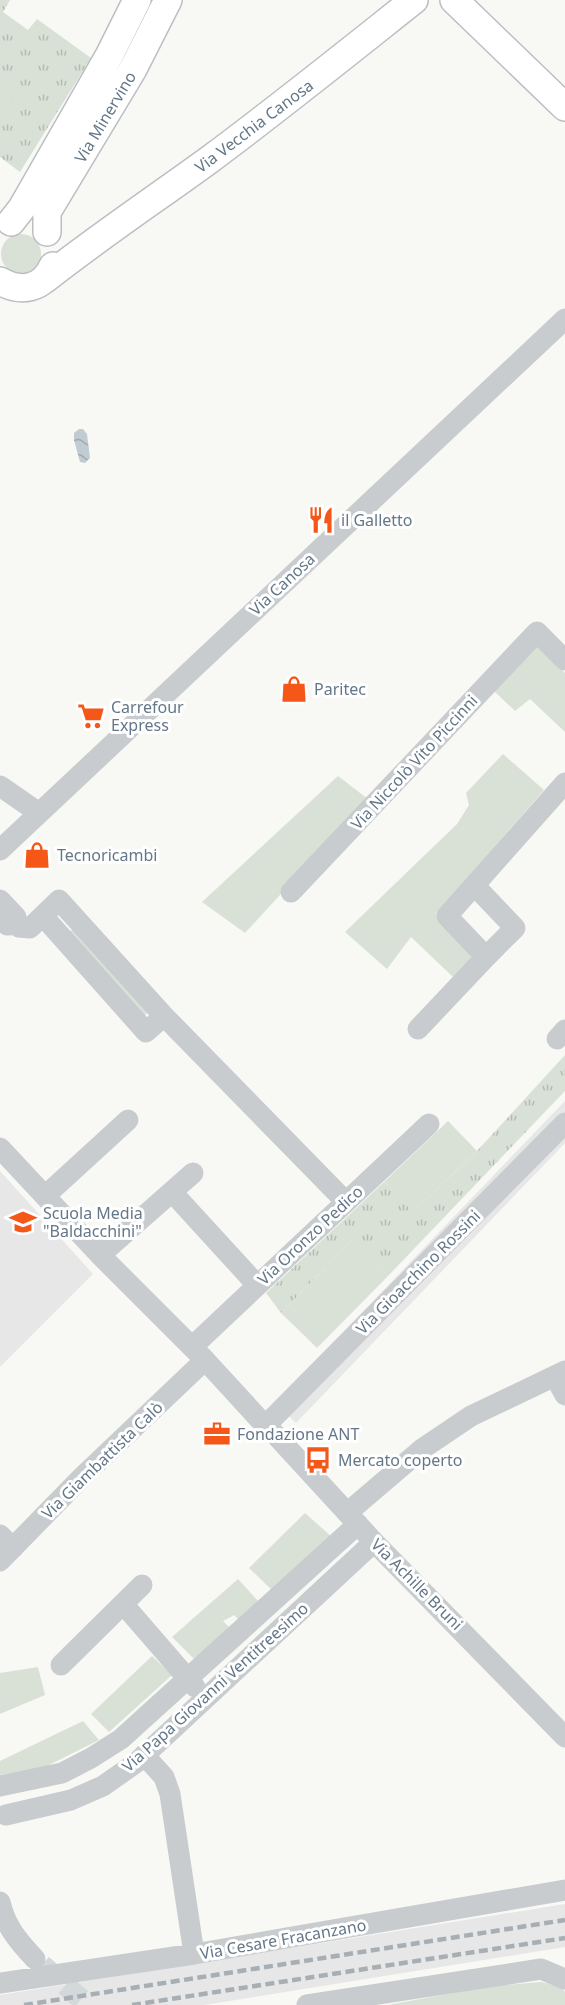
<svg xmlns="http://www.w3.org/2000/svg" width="565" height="2005" font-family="'Noto Sans',sans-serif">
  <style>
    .built { fill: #e6e7e6 }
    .grass { fill: url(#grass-tufts) }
    .garden { fill: #d9e1d6 }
    .water { fill: url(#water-waves) }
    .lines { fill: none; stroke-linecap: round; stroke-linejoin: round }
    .minor-tunnel { stroke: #d3d8da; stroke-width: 21; stroke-dasharray: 21 10; stroke-linecap: butt }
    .major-casing { stroke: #bbbfc3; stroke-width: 30 }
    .minor { stroke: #c8cccf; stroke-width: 21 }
    .major { stroke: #fff; stroke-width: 27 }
    .rail { stroke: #a7aeb4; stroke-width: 4.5; stroke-dasharray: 9 4.5; stroke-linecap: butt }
    .labels { text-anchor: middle; stroke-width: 6; stroke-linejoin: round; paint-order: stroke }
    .street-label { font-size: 16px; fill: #647789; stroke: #fff }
    .poi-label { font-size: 16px; fill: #647789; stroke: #fff; text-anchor: start }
  </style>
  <defs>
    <pattern id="grass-tufts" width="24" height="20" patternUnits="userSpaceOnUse" patternTransform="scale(1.5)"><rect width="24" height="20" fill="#d9e1d6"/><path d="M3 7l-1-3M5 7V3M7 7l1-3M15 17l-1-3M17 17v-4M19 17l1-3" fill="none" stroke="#b4bbb3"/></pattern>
    <pattern id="water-waves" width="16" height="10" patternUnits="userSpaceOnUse" patternTransform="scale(1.5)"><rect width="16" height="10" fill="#c0ccd2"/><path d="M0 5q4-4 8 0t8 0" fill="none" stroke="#a0aab0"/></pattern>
  </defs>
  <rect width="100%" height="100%" fill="#f8f8f5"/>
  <path class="built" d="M 565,1101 L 565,1143 L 296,1423 L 275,1403 Z
    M 0,1171 L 93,1274 L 0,1367 Z
    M 565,1904 L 565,1947 L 204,2005 L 0,2005 L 0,1995 Z"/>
  <path class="grass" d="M 0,0 L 10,0 L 3,12 L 28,30 L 37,19 L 91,58 L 20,172 L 0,157 Z
    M 565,1055 L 565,1091 L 388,1276 L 352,1241 L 281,1313 L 266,1293 L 384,1182 L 414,1211 L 477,1151 Z"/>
  <path class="garden" d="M 0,75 L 19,90 L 0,115 Z
    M1 254a20 20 0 1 1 40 0a20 20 0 1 1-40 0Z
    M 537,642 L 565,673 L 565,732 L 530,699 L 515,711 L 492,689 Z
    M 503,754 L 544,790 L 436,914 L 474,956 L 453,977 L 411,937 L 387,969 L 345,932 L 457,824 L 469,805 L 466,793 Z
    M 338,776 L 368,799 L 245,933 L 202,902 Z
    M 74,928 L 148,1012 L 140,1020 L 66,935 Z
    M 448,1121 L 477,1151 L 413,1212 L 384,1182 Z
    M 353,1240 L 388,1276 L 317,1348 L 281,1313 Z
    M 305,1513 L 332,1537 L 272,1590 L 249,1568 Z
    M 238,1579 L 259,1602 L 240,1621 L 234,1615 L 223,1621 L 231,1629 L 194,1659 L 172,1637 Z
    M 152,1656 L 172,1675 L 109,1732 L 91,1714 Z
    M 38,1667 L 45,1695 L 0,1714 L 0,1673 Z
    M 83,1721 L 99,1740 L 45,1767 L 0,1775 L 0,1761 Z
    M 541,1982 L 562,1987 L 565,1992 L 565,2005 L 387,2005 L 492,1986 Z"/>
  <path class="water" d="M 79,429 L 83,429 L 87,434 L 90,458 L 85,463 L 80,462 L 74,440 L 74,433 Z"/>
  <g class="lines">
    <path class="minor-tunnel" d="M 42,1965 L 88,2005"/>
    <defs>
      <path id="major" d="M 454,0 L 565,107
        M 11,222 L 22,208 L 109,56 L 137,0
        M 47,232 L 47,212 L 133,69 L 168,0
        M 44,280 C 97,238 154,200 209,160 C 279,108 346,54 414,0
        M 0,281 C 21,293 43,289 53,266"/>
    </defs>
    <use href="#major" class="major-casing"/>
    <path class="minor" d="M 0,786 L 39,813
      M 0,850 L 565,319
      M 475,886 L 515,928 L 486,957
      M 291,892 L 537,632 L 565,660
      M 0,900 L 16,917 L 16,924
      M 43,916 L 146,1032 L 164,1016
      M 0,917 L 7,925 L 16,924 L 19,927 L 30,928 L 59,900 L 164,1016 L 346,1202
      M 418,1029 L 486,957 L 447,916 L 565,783
      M 557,1039 L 565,1030
      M 0,1148 L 100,1255 L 205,1360 L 260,1420
      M 172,1192 L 257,1285
      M 45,1196 L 128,1120
      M 100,1255 L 193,1173
      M 192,1347 L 429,1124
      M 555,1377 L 565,1395
      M 271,1420 L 565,1123
      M 271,1430 L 374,1542 L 565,1737
      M 347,1513 L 422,1449 L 471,1416 L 565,1371
      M 0,1535 L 13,1548
      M 0,1561 L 81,1478 L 205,1360
      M 124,1605 L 195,1687
      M 61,1665 L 142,1585
      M 144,1755 L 164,1777 L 170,1794 L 194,1954
      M 0,1786 L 62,1773 L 91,1758 L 121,1739 L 358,1524
      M 6,1815 L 71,1800 L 103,1786 L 137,1762 L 374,1542
      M 0,1902 C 5,1926 19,1942 35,1959
      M 0,1983 L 194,1954 L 565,1890
      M 307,2005 L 541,1969 L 565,1979"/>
    <use href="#major" class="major"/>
    <path class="rail" d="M 24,2005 L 565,1920
      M 132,2005 L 565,1938"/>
  </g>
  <defs>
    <symbol id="restaurant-bare" viewBox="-9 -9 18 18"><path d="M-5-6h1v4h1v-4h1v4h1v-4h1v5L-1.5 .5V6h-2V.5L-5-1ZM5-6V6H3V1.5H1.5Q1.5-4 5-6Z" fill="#f55718" stroke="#fff" stroke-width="2.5" paint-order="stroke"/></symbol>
    <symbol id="shop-bare" viewBox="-9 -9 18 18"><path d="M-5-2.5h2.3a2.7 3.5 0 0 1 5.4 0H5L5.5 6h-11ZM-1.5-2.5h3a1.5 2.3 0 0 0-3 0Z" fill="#f55718" stroke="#fff" stroke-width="2.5" paint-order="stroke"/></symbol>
    <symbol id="supermarket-bare" viewBox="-9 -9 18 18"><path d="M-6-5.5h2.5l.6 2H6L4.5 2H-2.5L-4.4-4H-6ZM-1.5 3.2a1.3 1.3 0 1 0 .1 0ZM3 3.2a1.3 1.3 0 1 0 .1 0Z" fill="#f55718" stroke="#fff" stroke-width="2.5" paint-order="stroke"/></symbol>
    <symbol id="school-bare" viewBox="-9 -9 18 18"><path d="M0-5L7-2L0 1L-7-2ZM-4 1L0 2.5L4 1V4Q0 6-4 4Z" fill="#f55718" stroke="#fff" stroke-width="2.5" paint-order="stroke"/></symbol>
    <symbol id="office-bare" viewBox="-9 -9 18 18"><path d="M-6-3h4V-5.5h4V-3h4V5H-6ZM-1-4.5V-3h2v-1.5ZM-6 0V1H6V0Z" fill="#f55718" stroke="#fff" stroke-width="2.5" paint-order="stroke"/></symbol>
    <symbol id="bus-bare" viewBox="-9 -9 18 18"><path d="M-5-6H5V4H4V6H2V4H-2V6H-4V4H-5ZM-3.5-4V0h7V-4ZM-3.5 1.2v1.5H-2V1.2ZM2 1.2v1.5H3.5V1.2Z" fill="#f55718" stroke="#fff" stroke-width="2.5" paint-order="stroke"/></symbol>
  </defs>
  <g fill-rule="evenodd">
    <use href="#restaurant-bare" x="302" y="501" width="38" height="38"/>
    <use href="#shop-bare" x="275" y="670" width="38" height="38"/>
    <use href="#supermarket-bare" x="72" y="697" width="38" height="38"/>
    <use href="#shop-bare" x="18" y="836" width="38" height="38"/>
    <use href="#school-bare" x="4" y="1203" width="38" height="38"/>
    <use href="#office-bare" x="198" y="1415" width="38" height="38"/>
    <use href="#bus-bare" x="299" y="1441" width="38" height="38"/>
  </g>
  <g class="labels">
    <g class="street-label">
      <text transform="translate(105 117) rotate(-59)" y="6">Via Minervino</text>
      <text transform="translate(254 126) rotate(-37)" y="6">Via Vecchia Canosa</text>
      <text transform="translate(282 584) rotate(-43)" y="6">Via Canosa</text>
      <text transform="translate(414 762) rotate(-47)" y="6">Via Niccolò Vito Piccinni</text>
      <text transform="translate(310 1235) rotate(-43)" y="6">Via Oronzo Pedico</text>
      <text transform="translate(418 1272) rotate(-45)" y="6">Via Gioacchino Rossini</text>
      <text transform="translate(102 1460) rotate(-44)" y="6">Via Giambattista Calò</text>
      <text transform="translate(417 1584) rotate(45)" y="6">Via Achille Bruni</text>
      <text transform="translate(215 1687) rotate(-42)" y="6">Via Papa Giovanni Ventitreesimo</text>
      <text transform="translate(283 1939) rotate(-10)" y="6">Via Cesare Fracanzano</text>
    </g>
    <g class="poi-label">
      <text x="341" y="526">il Galletto</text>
      <text x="314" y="695">Paritec</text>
      <text x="111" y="713">Carrefour<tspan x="111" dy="18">Express</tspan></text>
      <text x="57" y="861">Tecnoricambi</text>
      <text x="43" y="1219">Scuola Media<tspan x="43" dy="18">"Baldacchini"</tspan></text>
      <text x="237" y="1440">Fondazione ANT</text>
      <text x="338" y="1466">Mercato coperto</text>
    </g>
  </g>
</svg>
